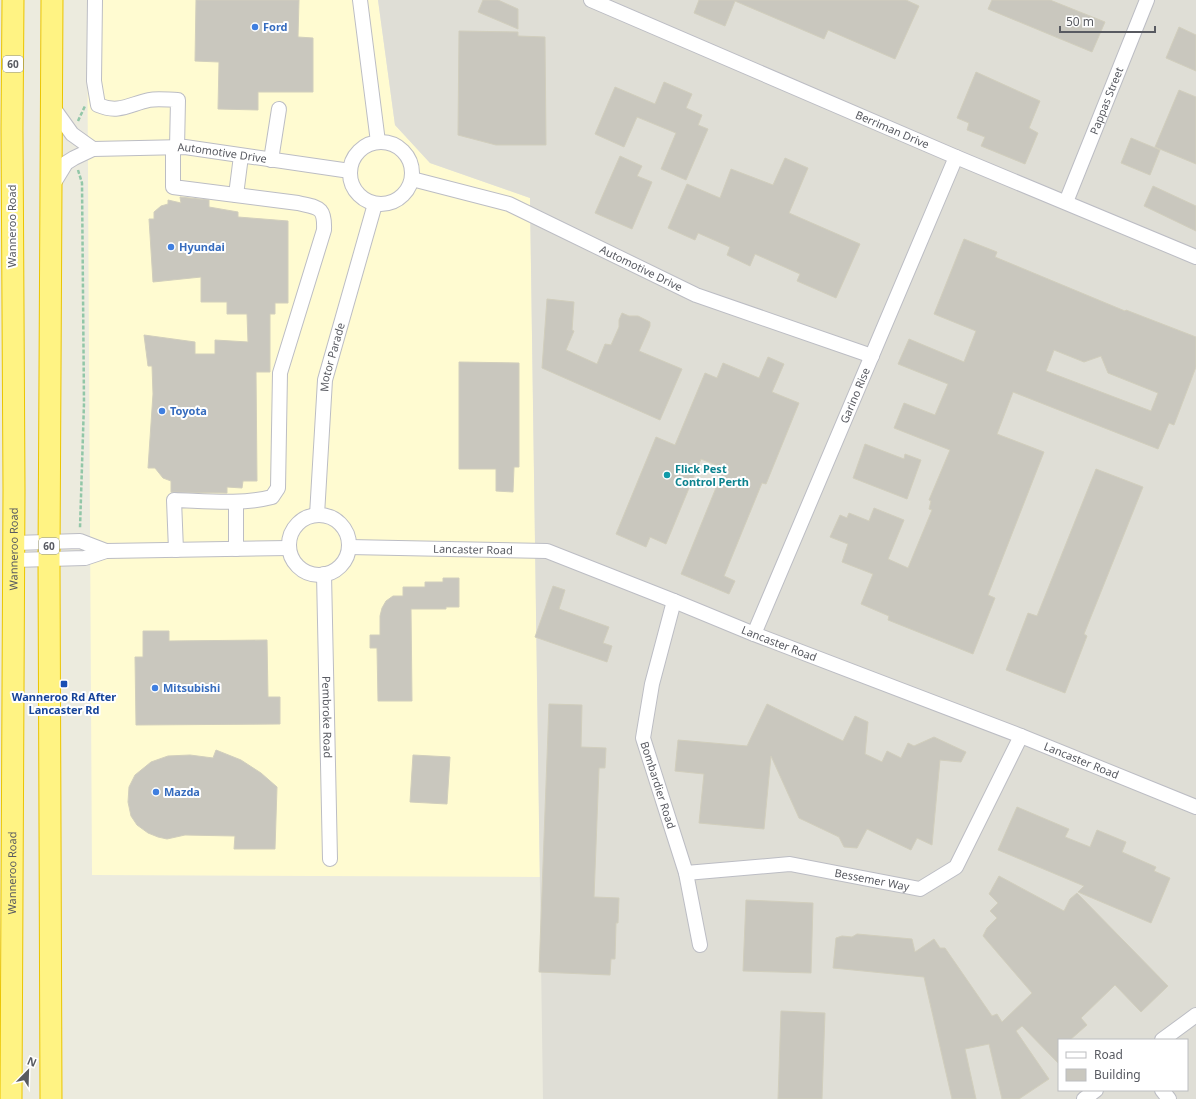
<svg xmlns="http://www.w3.org/2000/svg" width="1196" height="1099" font-family="'Noto Sans',sans-serif">
  <style>
    .commercial { fill: #fffbd1 }
    .industrial { fill: #dfded6; fill-rule: evenodd }
    .building { fill: #c9c7be; stroke: #d1cebd; fill-rule: evenodd }
    .lines { fill: none; stroke-linecap: round; stroke-linejoin: round }
    .minor-casing { stroke: #bcbdc4; stroke-width: 16 }
    .highway-casing { stroke: #ebc500; stroke-width: 23 }
    .path { stroke: #92c7a8; stroke-width: 2.5; stroke-dasharray: 4 2; stroke-linecap: butt }
    .minor { stroke: #fff; stroke-width: 14 }
    .highway { stroke: #fff383; stroke-width: 21 }
    .shop-dot { fill: #3f7fe0; stroke: #fff; stroke-width: 1.5 }
    .culture-dot { fill: #0f9aa8; stroke: #fff; stroke-width: 1.5 }
    .transit-dot { fill: #1a4fb4; stroke: #fff; stroke-width: 1.5 }
    .labels { text-anchor: middle; stroke-width: 4; stroke-linejoin: round; paint-order: stroke }
    .shield { fill: #fff; stroke: #8a8c90; stroke-width: 1 }
    .shield-label { font-size: 10px; font-weight: bold; fill: #585a61 }
    .shop-label { font-size: 11px; font-weight: bold; fill: #366cbe; stroke: #fff; text-anchor: start }
    .street-label { font-size: 11px; fill: #585a61; stroke: #fff }
    .culture-label { font-size: 11px; font-weight: bold; fill: #0d838f; stroke: #fff; text-anchor: start }
    .transit-label { font-size: 11px; font-weight: bold; fill: #164399; stroke: #fff }
  </style>
  <rect width="100%" height="100%" fill="#ecebde"/>
  <path class="commercial" d="M 87,0 L 378,0 L 395,125 L 430,163 L 530,198 L 540,877 L 92,875 Z"/>
  <path class="industrial" d="M 378,0 L 1196,0 L 1196,1099 L 543,1099 L 530,198 L 430,163 L 395,125 ZM 1059,1040 L 1187,1040 L 1187,1090 L 1059,1090 Z"/>
  <path class="building" d="M 196,0 L 299,0 L 298,37 L 313,38 L 313,92 L 258,92 L 258,110 L 218,109 L 219,62 L 195,61 Z
    M 483,0 L 498,0 L 518,9 L 518,29 L 478,12 Z
    M 699,0 L 906,0 L 919,6 L 895,59 L 828,30 L 824,39 L 735,1 L 725,26 L 694,13 Z
    M 992,0 L 1050,0 L 1105,22 L 1092,52 L 988,9 Z
    M 1179,27 L 1196,35 L 1196,71 L 1166,58 Z
    M 459,31 L 518,32 L 518,36 L 545,37 L 546,145 L 496,145 L 458,135 Z
    M 976,72 L 1040,101 L 1029,128 L 1038,133 L 1025,164 L 981,146 L 985,137 L 967,130 L 969,123 L 957,118 Z
    M 664,82 L 692,94 L 686,108 L 702,115 L 698,125 L 708,129 L 686,180 L 661,169 L 676,133 L 637,117 L 624,147 L 595,134 L 615,87 L 655,104 Z
    M 1179,90 L 1196,97 L 1196,164 L 1155,147 Z
    M 1131,138 L 1160,150 L 1150,175 L 1121,163 Z
    M 620,156 L 642,166 L 637,176 L 652,182 L 632,229 L 595,213 Z
    M 785,158 L 808,168 L 789,213 L 860,244 L 836,298 L 797,281 L 800,274 L 755,254 L 750,266 L 727,255 L 730,247 L 698,233 L 695,240 L 668,228 L 687,184 L 720,198 L 731,169 L 773,185 Z
    M 1153,186 L 1196,206 L 1196,231 L 1144,206 Z
    M 180,197 L 209,200 L 209,207 L 238,212 L 238,217 L 288,221 L 288,303 L 275,303 L 275,314 L 270,314 L 270,372 L 256,372 L 257,481 L 243,481 L 242,488 L 227,487 L 227,493 L 171,492 L 171,481 L 163,478 L 155,468 L 148,468 L 153,394 L 152,366 L 148,366 L 144,335 L 195,342 L 195,354 L 215,354 L 215,340 L 248,342 L 247,314 L 227,314 L 227,302 L 201,302 L 201,277 L 153,282 L 149,219 L 154,219 L 154,212 L 161,206 L 168,204 L 168,200 L 181,203 Z
    M 964,239 L 997,252 L 995,257 L 1125,311 L 1126,310 L 1196,337 L 1196,367 L 1174,425 L 1169,423 L 1158,449 L 1013,392 L 997,434 L 1044,452 L 988,595 L 995,598 L 973,654 L 888,620 L 889,616 L 861,604 L 873,574 L 842,562 L 848,544 L 830,537 L 840,515 L 847,518 L 849,513 L 869,521 L 874,508 L 904,520 L 888,559 L 908,568 L 932,510 L 929,509 L 931,501 L 929,500 L 950,450 L 894,428 L 904,403 L 935,415 L 948,384 L 898,364 L 909,339 L 964,362 L 976,331 L 934,314 ZM 1054,350 L 1084,362 L 1101,356 L 1108,373 L 1158,393 L 1151,411 L 1046,371 Z
    M 547,299 L 574,302 L 572,330 L 574,331 L 566,350 L 597,364 L 605,344 L 611,345 L 619,327 L 619,320 L 622,313 L 629,316 L 638,316 L 650,322 L 650,326 L 639,351 L 682,369 L 660,420 L 542,368 Z
    M 768,357 L 784,364 L 772,392 L 799,403 L 766,484 L 762,483 L 724,576 L 735,581 L 729,594 L 681,574 L 724,468 L 701,459 L 666,544 L 650,537 L 646,547 L 616,534 L 656,437 L 675,445 L 705,373 L 717,378 L 723,363 L 759,378 Z
    M 459,362 L 519,363 L 519,467 L 514,467 L 513,492 L 496,491 L 496,469 L 459,469 Z
    M 865,444 L 904,459 L 905,454 L 921,460 L 907,499 L 853,478 Z
    M 1096,469 L 1143,487 L 1084,634 L 1087,636 L 1065,693 L 1006,670 L 1028,613 L 1037,616 Z
    M 443,578 L 459,578 L 459,607 L 446,607 L 446,609 L 411,609 L 412,701 L 378,701 L 377,648 L 370,648 L 370,635 L 380,635 L 380,616 L 382,608 L 386,601 L 393,596 L 403,596 L 403,587 L 425,587 L 425,582 L 443,582 Z
    M 553,586 L 565,590 L 559,609 L 609,627 L 603,643 L 612,646 L 607,662 L 535,637 Z
    M 143,631 L 169,631 L 169,641 L 267,640 L 268,697 L 280,697 L 280,724 L 136,725 L 135,657 L 143,657 Z
    M 549,704 L 582,705 L 581,747 L 606,748 L 605,768 L 599,768 L 594,897 L 619,898 L 618,923 L 616,923 L 615,959 L 611,959 L 610,975 L 539,972 Z
    M 767,704 L 843,741 L 855,716 L 868,722 L 865,754 L 882,762 L 887,751 L 901,758 L 908,743 L 914,746 L 934,737 L 966,752 L 961,762 L 940,760 L 932,845 L 917,838 L 911,850 L 867,829 L 857,848 L 844,847 L 839,837 L 799,818 L 771,756 L 764,829 L 699,823 L 704,774 L 675,771 L 678,740 L 747,746 Z
    M 216,750 L 241,760 L 261,773 L 277,787 L 275,849 L 234,849 L 235,836 L 185,835 L 167,839 L 158,837 L 148,833 L 137,825 L 131,816 L 128,802 L 129,787 L 135,775 L 151,762 L 168,756 L 190,755 L 213,758 Z
    M 413,755 L 450,757 L 447,804 L 410,802 Z
    M 1017,807 L 1069,829 L 1065,837 L 1090,847 L 1097,830 L 1126,842 L 1122,852 L 1156,867 L 1154,871 L 1170,878 L 1151,923 L 1078,892 L 1084,886 L 998,850 Z
    M 999,876 L 1064,911 L 1070,899 L 1077,893 L 1168,986 L 1141,1012 L 1115,985 L 1081,1018 L 1087,1025 L 1070,1040 L 1059,1040 L 1059,1064 L 1022,1026 L 1016,1031 L 1049,1079 L 1019,1099 L 1002,1099 L 989,1044 L 965,1049 L 976,1099 L 952,1099 L 924,977 L 833,968 L 836,938 L 842,936 L 852,937 L 857,934 L 912,939 L 915,952 L 934,939 L 940,948 L 945,948 L 992,1016 L 997,1014 L 1002,1022 L 1032,993 L 983,936 L 987,928 L 997,918 L 990,911 L 998,903 L 989,894 Z
    M 746,900 L 813,903 L 811,973 L 743,971 Z
    M 781,1011 L 825,1013 L 822,1099 L 778,1099 Z"/>
  <g class="lines">
    <defs>
      <g id="minor">
        <path d="M 95,0 L 94,81 L 98,105 C 119,114 130,104 149,100 C 158,98 169,100 178,100 L 177,148"/>
        <path d="M 360,0 L 378,142"/>
        <path id="s1" d="M 591,0 L 956,157 L 1196,257"/>
        <path d="M 52,106 L 72,134 L 93,149"/>
        <circle cx="381" cy="173" r="31"/>
        <path d="M 173,148 L 173,187 L 298,203 C 318,208 325,206 324,230 L 280,373 L 278,488 L 272,497 C 241,505 206,501 174,500 L 176,550"/>
        <path d="M 271,160 L 279,109"/>
        <path id="s2" d="M 412,179 L 509,204 L 696,295 L 872,356"/>
        <path id="s3" d="M 52,186 L 66,163 L 74,158 L 93,149 L 185,147 L 350,171"/>
        <path d="M 236,195 L 241,156"/>
        <path id="s4" d="M 1066,202 L 1147,0"/>
        <path d="M 236,502 L 236,549"/>
        <path id="s5" d="M 317,515 L 325,380 L 375,204"/>
        <circle cx="319" cy="545" r="30"/>
        <path d="M 14,543 L 80,541 L 106,551"/>
        <path id="s6" d="M 349,547 L 547,551 L 674,601 L 754,634 L 1021,736 L 1196,807"/>
        <path d="M 14,560 L 85,558 L 106,551 L 289,548"/>
        <path id="s7" d="M 324,574 L 330,859"/>
        <path id="s8" d="M 674,601 L 652,684 L 643,738 L 686,873 L 700,945"/>
        <path id="s9" d="M 754,634 L 956,157"/>
        <path id="s10" d="M 686,873 L 790,864 L 920,889 L 956,867 L 1021,736"/>
        <path d="M 1162,1040 L 1196,1015"/>
        <path d="M 1162,1090 L 1169,1099"/>
        <path d="M 1084,1099 L 1096,1090"/>
      </g>
      <g id="highway">
        <path id="s11" d="M 11,1099 L 14,489 L 12,129 L 13,0"/>
        <path d="M 51,1099 L 49,559 L 52,0"/>
      </g>
    </defs>
    <use href="#minor" class="minor-casing"/>
    <use href="#highway" class="highway-casing"/>
    <path class="path" d="M 78,121 L 85,106
      M 78,170 L 82,183 L 84,403 L 80,528"/>
    <use href="#minor" class="minor"/>
    <use href="#highway" class="highway"/>
  </g>
  <g class="shop-dot">
    <circle cx="255" cy="27" r="4"/>
    <circle cx="171" cy="247" r="4"/>
    <circle cx="162" cy="411" r="4"/>
    <circle cx="155" cy="688" r="4"/>
    <circle cx="156" cy="792" r="4"/>
  </g>
  <circle class="culture-dot" cx="667" cy="475" r="4"/>
  <rect class="transit-dot" x="60" y="680" width="8" height="8" rx="2"/>
  <g class="labels">
    <g class="shield">
      <rect x="3" y="56" width="20" height="16" rx="3"/>
      <rect x="39" y="538" width="20" height="16" rx="3"/>
    </g>
    <g class="shield-label">
      <text x="13" y="68">60</text>
      <text x="49" y="550">60</text>
    </g>
    <g class="shop-label">
      <text x="263" y="31">Ford</text>
      <text x="179" y="251">Hyundai</text>
      <text x="170" y="415">Toyota</text>
      <text x="163" y="692">Mitsubishi</text>
      <text x="164" y="796">Mazda</text>
    </g>
    <g class="street-label">
      <text dy="4" stroke="none"><textPath href="#s4" startOffset="109">Pappas Street</textPath></text>
      <text dy="4" stroke="none"><textPath href="#s1" startOffset="328">Berriman Drive</textPath></text>
      <text dy="4" stroke="none"><textPath href="#s3" startOffset="187">Automotive Drive</textPath></text>
      <text transform="translate(12 226) rotate(-90)" y="4">Wanneroo Road</text>
      <text dy="4" stroke="none"><textPath href="#s2" startOffset="247">Automotive Drive</textPath></text>
      <text dy="4" stroke="none"><textPath href="#s5" startOffset="159">Motor Parade</textPath></text>
      <text dy="4" stroke="none"><textPath href="#s9" startOffset="259">Garino Rise</textPath></text>
      <text dy="4" stroke="none"><textPath href="#s11" startOffset="550">Wanneroo Road</textPath></text>
      <text dy="4" stroke="none"><textPath href="#s6" startOffset="124">Lancaster Road</textPath></text>
      <text dy="4" stroke="none"><textPath href="#s6" startOffset="448">Lancaster Road</textPath></text>
      <text dy="4" stroke="none"><textPath href="#s7" startOffset="143">Pembroke Road</textPath></text>
      <text dy="4" stroke="none"><textPath href="#s6" startOffset="772">Lancaster Road</textPath></text>
      <text dy="4" stroke="none"><textPath href="#s8" startOffset="190">Bombardier Road</textPath></text>
      <text dy="4" stroke="none"><textPath href="#s11" startOffset="226">Wanneroo Road</textPath></text>
      <text dy="4" stroke="none"><textPath href="#s10" startOffset="188">Bessemer Way</textPath></text>
    </g>
    <g class="culture-label">
      <text x="675" y="473">Flick Pest<tspan x="675" dy="13">Control Perth</tspan></text>
    </g>
    <g class="transit-label">
      <text x="64" y="701">Wanneroo Rd After<tspan x="64" dy="13">Lancaster Rd</tspan></text>
    </g>
  </g>
  <rect x="1058" y="1039" width="130" height="52" fill="#ffffff" stroke="#bcbdc0"/>
  <rect x="1066" y="1052" width="20" height="6" fill="#ffffff" stroke="#bcbdc0"/>
  <text x="1094" y="1059" font-size="12" fill="#585a61">Road</text>
  <rect x="1066" y="1069" width="20" height="12" fill="#c9c7be" stroke="#bcbdc0"/>
  <text x="1094" y="1079" font-size="12" fill="#585a61">Building</text>
  <g transform="translate(28 1071) rotate(23)" stroke="#ffffff" stroke-width="3" paint-order="stroke">
  <path d="M0-3L7 15L0 10L-7 15Z" fill="#585a61"/>
  <text y="-6" font-size="11" font-weight="bold" text-anchor="middle" fill="#585a61">N</text>
  </g>
  <path d="M1060 26v6h95v-6" fill="none" stroke="#585a61" stroke-width="2"/>
  <text x="1066" y="26" font-size="12" fill="#585a61" stroke="#ffffff" stroke-width="3" paint-order="stroke">50 m</text>
</svg>
